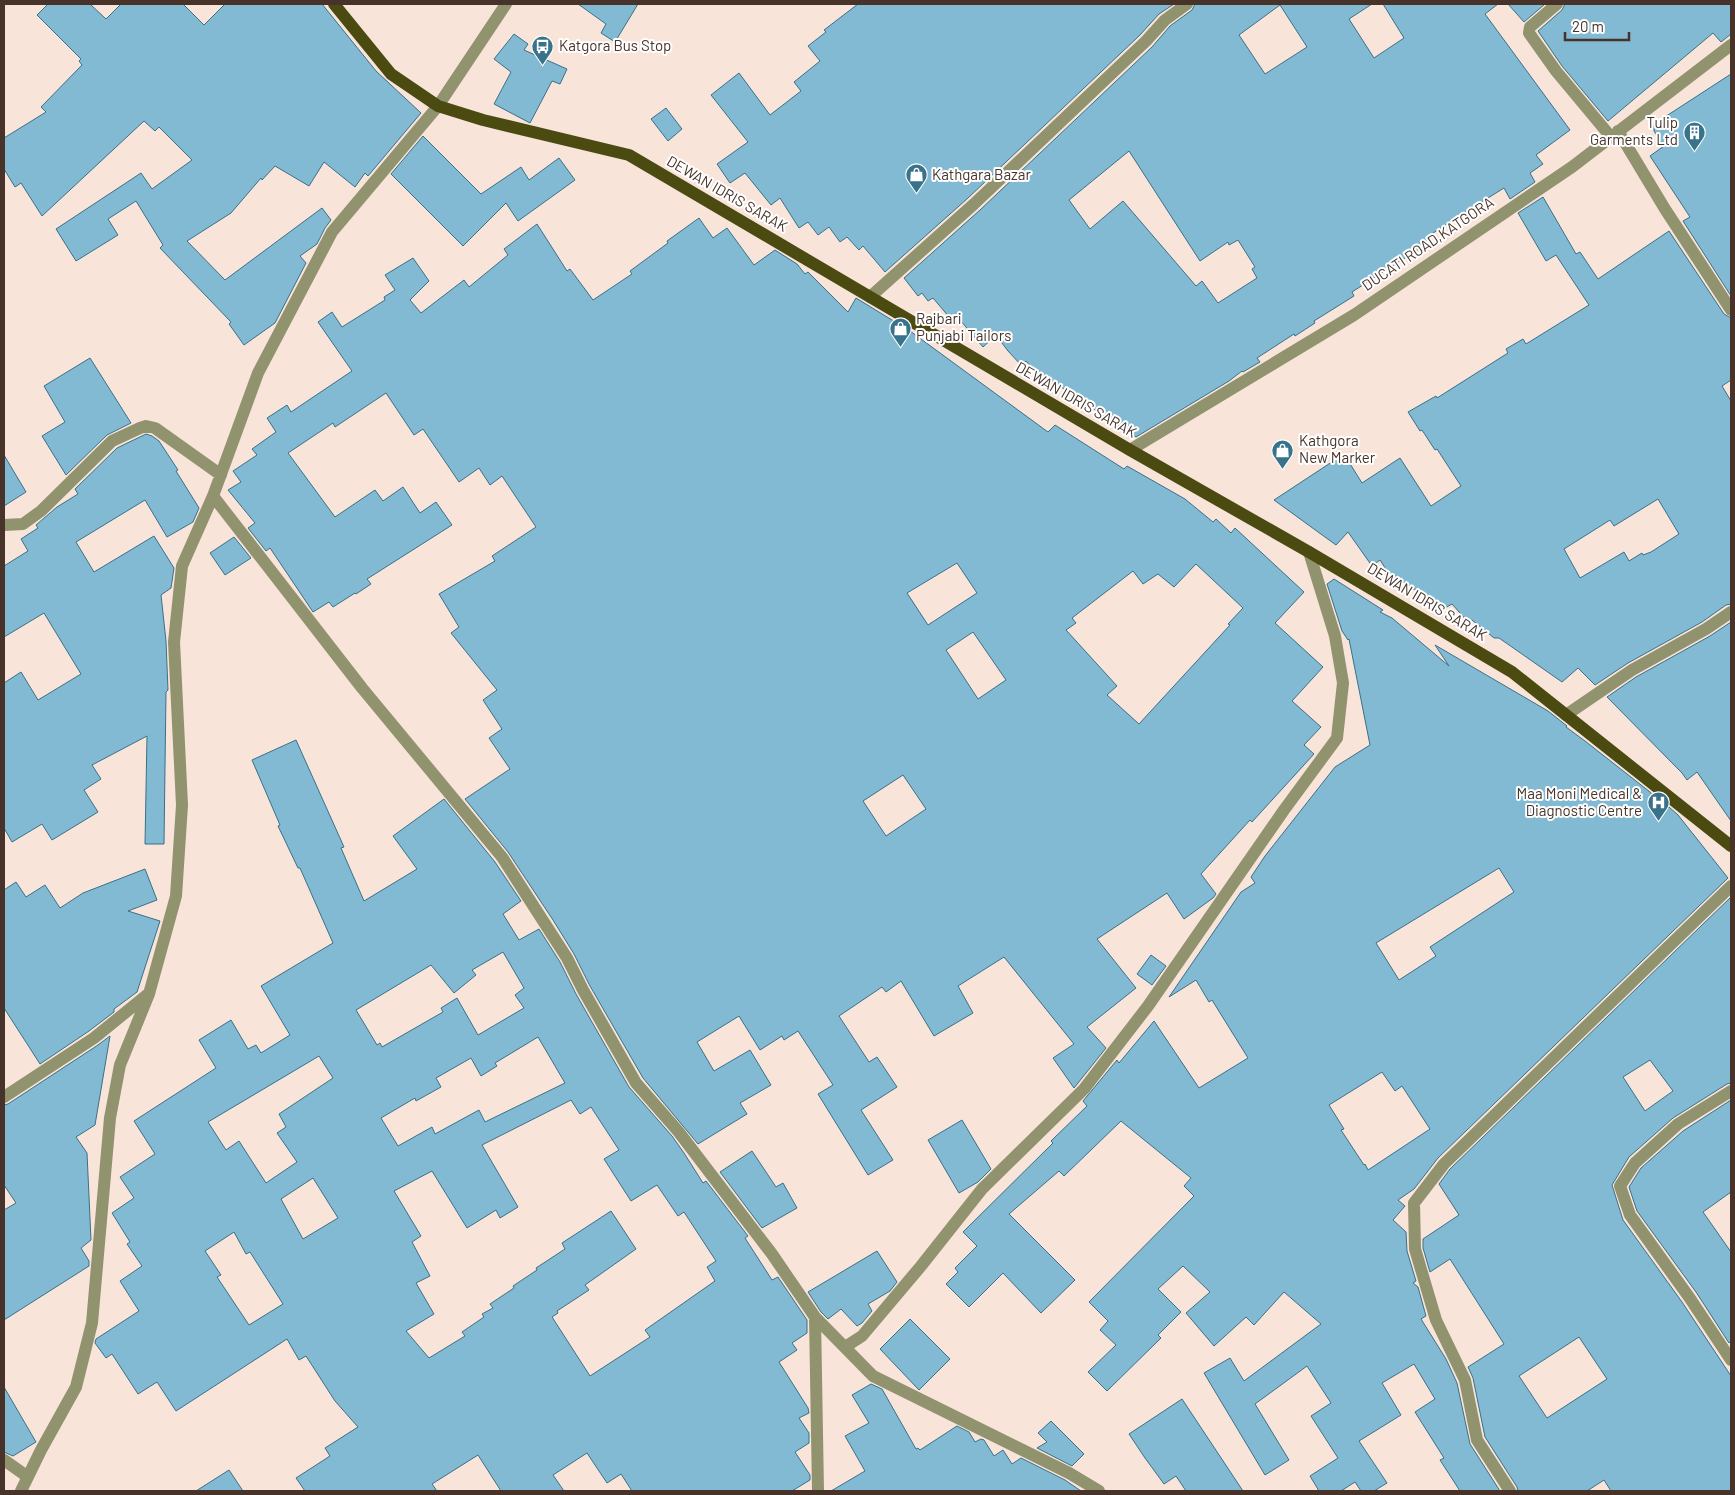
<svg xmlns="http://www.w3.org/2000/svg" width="1735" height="1495" font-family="Barlow,sans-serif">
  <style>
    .building { fill: #82bad4; stroke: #3a7088; fill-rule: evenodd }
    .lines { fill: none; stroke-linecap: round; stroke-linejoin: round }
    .minor { stroke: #91926e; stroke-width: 12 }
    .major { stroke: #4b4a10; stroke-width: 12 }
    .labels { text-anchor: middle; stroke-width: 4; stroke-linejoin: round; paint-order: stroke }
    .poi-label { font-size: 15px; fill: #473329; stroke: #fff; text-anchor: start }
    .street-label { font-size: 15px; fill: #473329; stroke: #fff }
  </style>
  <rect width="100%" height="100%" fill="#f9e4d9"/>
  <path class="building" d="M 48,4 L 90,4 L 106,19 L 121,4 L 183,4 L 204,25 L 225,4 L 322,4 L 376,71 L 421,113 L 368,176 L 365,173 L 355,187 L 324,162 L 309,186 L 275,166 L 262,180 L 261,178 L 231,213 L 187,241 L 225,280 L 322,208 L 331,220 L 325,228 L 317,244 L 300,256 L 306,263 L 275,323 L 244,345 L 229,324 L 231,322 L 160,248 L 163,245 L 136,201 L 108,219 L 118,235 L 76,261 L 56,229 L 141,173 L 152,189 L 192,160 L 159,127 L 155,131 L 144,121 L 42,216 L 21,183 L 15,187 L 4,169 L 4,138 L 46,112 L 41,107 L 82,65 L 79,61 L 81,59 L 37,15 Z
    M 578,4 L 638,4 L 615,42 L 601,33 L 606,24 Z
    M 858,4 L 1174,4 L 1159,14 L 1140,35 L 968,198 L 885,272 L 863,246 L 859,250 L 847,237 L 840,242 L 829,227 L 818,235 L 808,222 L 799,228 L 780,198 L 771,205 L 745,173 L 730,183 L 717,164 L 748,142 L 711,95 L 739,73 L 770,115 L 801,91 L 794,82 L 820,61 L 808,46 L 826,32 L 824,30 Z
    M 1195,4 L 1372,4 L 1349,19 L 1374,58 L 1404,38 L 1383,4 L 1498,4 L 1485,14 L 1570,130 L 1536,155 L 1543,164 L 1530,173 L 1535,182 L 1510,199 L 1504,188 L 1459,216 L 1427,237 L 1430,242 L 1352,292 L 1354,296 L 1314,321 L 1315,323 L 1295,336 L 1294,334 L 1257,358 L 1260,362 L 1243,372 L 1242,371 L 1229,381 L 1136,437 L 1058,385 L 1053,388 L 1041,374 L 1039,376 L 1026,361 L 1021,365 L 1008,351 L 996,335 L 983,347 L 960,320 L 955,324 L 933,298 L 928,301 L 922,293 L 918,296 L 904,278 L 980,210 L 1152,47 L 1170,26 L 1192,10 ZM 1280,5 L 1307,47 L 1265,74 L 1239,35 ZM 1129,151 L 1200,261 L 1228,242 L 1229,245 L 1238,240 L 1255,267 L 1252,269 L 1257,278 L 1218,303 L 1202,281 L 1196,286 L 1123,201 L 1090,229 L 1069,200 Z
    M 1508,4 L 1545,4 L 1524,22 Z
    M 1565,4 L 1731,4 L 1731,34 L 1721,42 L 1713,33 L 1608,121 L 1562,66 L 1538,31 L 1562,10 Z
    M 514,34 L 528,44 L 524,50 L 567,69 L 560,84 L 552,81 L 530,123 L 494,104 L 511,72 L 494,59 Z
    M 1731,74 L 1731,296 L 1683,221 L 1690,217 L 1650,156 L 1664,146 L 1654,131 L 1654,124 Z
    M 666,108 L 682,129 L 668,141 L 651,119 Z
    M 423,136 L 481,194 L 521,167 L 529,180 L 559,158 L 575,180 L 518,221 L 506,203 L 463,246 L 391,174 Z
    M 1543,197 L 1576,254 L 1580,252 L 1598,279 L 1669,231 L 1724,314 L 1731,318 L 1731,380 L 1722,386 L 1731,401 L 1731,604 L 1726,605 L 1702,622 L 1628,663 L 1595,685 L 1578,668 L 1562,682 L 1499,638 L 1494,638 L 1472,620 L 1468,622 L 1452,604 L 1445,608 L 1415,589 L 1412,590 L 1408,585 L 1394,575 L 1391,577 L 1380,560 L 1372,566 L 1348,532 L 1336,545 L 1274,500 L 1344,454 L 1362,483 L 1400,458 L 1431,506 L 1461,486 L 1437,449 L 1435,450 L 1422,430 L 1420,431 L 1408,412 L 1436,396 L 1437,398 L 1508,353 L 1506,349 L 1523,339 L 1526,344 L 1589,305 L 1556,255 L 1546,261 L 1518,213 ZM 1658,499 L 1679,534 L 1651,552 L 1643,555 L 1642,553 L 1629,561 L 1624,552 L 1580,578 L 1564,549 L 1610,520 L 1614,526 Z
    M 699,218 L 713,238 L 727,228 L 754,265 L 775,250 L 797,264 L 805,274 L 808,272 L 848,312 L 856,298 L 910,331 L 1048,432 L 1055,425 L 1124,469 L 1127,466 L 1185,499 L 1213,522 L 1216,519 L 1231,533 L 1235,528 L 1304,592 L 1275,623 L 1323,667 L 1292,701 L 1321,727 L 1304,745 L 1314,754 L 1252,822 L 1250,820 L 1201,874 L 1216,894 L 1213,898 L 1184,919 L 1167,893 L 1097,939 L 1136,988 L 1087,1027 L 1106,1048 L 1074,1088 L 1053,1058 L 1074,1044 L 1004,957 L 958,986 L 973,1013 L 934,1036 L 901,981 L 886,992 L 882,987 L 839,1016 L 869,1062 L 877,1057 L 897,1087 L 861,1110 L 893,1160 L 868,1175 L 818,1094 L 833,1085 L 798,1031 L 784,1040 L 782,1036 L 760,1050 L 739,1016 L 697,1042 L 714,1071 L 750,1050 L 771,1085 L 740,1103 L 747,1114 L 698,1144 L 643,1078 L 590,986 L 574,954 L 553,920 L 508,852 L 465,799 L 510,769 L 489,738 L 502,729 L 483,700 L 497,690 L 451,633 L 459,627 L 439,594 L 495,561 L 492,556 L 536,527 L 502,476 L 490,485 L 479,468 L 459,482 L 423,429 L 414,435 L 386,393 L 335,427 L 333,423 L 288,453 L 335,517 L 375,490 L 383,501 L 403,487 L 420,513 L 436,502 L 452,525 L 367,579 L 371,584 L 356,594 L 355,593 L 333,607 L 329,602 L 313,612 L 270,548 L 266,551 L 248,528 L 255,523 L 228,490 L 241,482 L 233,471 L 257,455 L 252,449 L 276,432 L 267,418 L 287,405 L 291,412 L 352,371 L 318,322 L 332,312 L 342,327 L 385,300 L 384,297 L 395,290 L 385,275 L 413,258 L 429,281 L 410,300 L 421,313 L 464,280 L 469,287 L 508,255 L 504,249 L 537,224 L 567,271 L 570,269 L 593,300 L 632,274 L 630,271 L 668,243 L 667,241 ZM 957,563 L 977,593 L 928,625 L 907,593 ZM 1196,564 L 1243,608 L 1228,624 L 1230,625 L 1139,724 L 1107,695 L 1117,686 L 1066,630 L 1076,623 L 1072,618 L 1133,571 L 1143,584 L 1158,574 L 1174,587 ZM 973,632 L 1006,680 L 978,699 L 946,650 ZM 903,775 L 926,809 L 886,836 L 863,801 Z
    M 90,358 L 131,423 L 107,435 L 66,475 L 42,436 L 65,422 L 44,386 Z
    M 146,434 L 152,436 L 159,441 L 178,470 L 176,471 L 199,508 L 193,522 L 167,537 L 145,500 L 76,542 L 94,572 L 154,536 L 174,568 L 171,588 L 161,595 L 166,641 L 168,690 L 166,692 L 164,844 L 145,844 L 147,736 L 92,765 L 101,779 L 84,790 L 98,812 L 52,840 L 42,824 L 12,842 L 4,828 L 4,683 L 21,672 L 38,700 L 81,674 L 44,613 L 4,637 L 4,566 L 28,551 L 21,539 L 38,528 L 36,525 L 57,507 L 78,494 L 75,489 L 117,448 Z
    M 4,455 L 26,492 L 4,506 Z
    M 234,537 L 251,558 L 225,575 L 210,553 Z
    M 1334,579 L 1383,610 L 1380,612 L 1392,618 L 1449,666 L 1435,645 L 1548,711 L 1567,726 L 1566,727 L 1585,741 L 1650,792 L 1664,811 L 1669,807 L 1678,815 L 1728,878 L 1438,1158 L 1414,1189 L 1398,1200 L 1405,1206 L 1393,1220 L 1406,1232 L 1407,1251 L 1416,1281 L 1413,1283 L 1418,1287 L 1426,1316 L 1421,1319 L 1446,1359 L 1457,1383 L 1470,1444 L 1500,1491 L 1460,1491 L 1440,1460 L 1444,1458 L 1415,1412 L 1435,1399 L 1414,1364 L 1382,1383 L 1401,1415 L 1359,1441 L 1387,1483 L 1374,1491 L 1361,1491 L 1355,1482 L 1341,1491 L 1319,1491 L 1310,1476 L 1338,1458 L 1311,1416 L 1331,1403 L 1307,1366 L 1255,1404 L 1289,1460 L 1265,1475 L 1204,1373 L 1230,1358 L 1244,1381 L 1321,1324 L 1284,1292 L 1254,1325 L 1246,1317 L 1214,1346 L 1186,1313 L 1210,1292 L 1183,1266 L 1158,1289 L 1181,1312 L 1158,1335 L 1161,1338 L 1107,1391 L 1088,1372 L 1116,1345 L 1100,1330 L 1108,1321 L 1089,1302 L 1194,1196 L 1184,1186 L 1191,1178 L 1121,1121 L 1064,1176 L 1059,1171 L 1009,1214 L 1075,1280 L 1041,1313 L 1003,1273 L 969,1307 L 946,1284 L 958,1272 L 955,1268 L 977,1246 L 963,1232 L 1053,1143 L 1051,1141 L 1087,1106 L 1083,1101 L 1117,1060 L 1119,1063 L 1154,1021 L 1199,1088 L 1248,1058 L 1212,1000 L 1209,1002 L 1196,980 L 1169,997 L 1241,892 L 1255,883 L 1251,877 L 1265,856 L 1335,767 L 1370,745 L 1349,639 L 1348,640 L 1342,631 L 1327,584 ZM 1499,868 L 1514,892 L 1430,947 L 1436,956 L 1399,980 L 1376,943 ZM 1382,1072 L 1395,1091 L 1402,1086 L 1430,1129 L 1368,1170 L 1365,1164 L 1364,1165 L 1341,1130 L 1344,1129 L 1329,1105 Z
    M 1731,622 L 1731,821 L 1697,772 L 1687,780 L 1682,773 L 1607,697 L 1636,677 L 1710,636 Z
    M 296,740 L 344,847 L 341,848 L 364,901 L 417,869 L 393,836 L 444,799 L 495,862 L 521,901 L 503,914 L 519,940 L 539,929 L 560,962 L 576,994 L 629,1087 L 672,1136 L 684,1153 L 703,1183 L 706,1181 L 748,1236 L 745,1238 L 772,1280 L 778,1277 L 807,1320 L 807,1333 L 792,1343 L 797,1350 L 779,1362 L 808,1408 L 809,1413 L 799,1418 L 809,1433 L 809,1443 L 795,1452 L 810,1475 L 810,1480 L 792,1491 L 632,1491 L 621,1474 L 607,1483 L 587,1453 L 553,1475 L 564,1491 L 501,1491 L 478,1455 L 432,1484 L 437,1491 L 305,1491 L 296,1478 L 330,1456 L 325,1448 L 358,1427 L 335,1401 L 306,1356 L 299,1360 L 287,1339 L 176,1411 L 157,1382 L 138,1394 L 112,1354 L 106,1358 L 95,1343 L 96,1339 L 139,1311 L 120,1281 L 142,1266 L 127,1244 L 130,1242 L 112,1213 L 134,1198 L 120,1177 L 155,1154 L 134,1121 L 216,1068 L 199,1040 L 231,1020 L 248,1049 L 256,1045 L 261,1053 L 290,1035 L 261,986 L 333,943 L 300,868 L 298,868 L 278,826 L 280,825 L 252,760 ZM 503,952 L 524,988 L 515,995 L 524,1008 L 478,1035 L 457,998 L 441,1008 L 443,1012 L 382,1047 L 380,1043 L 377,1045 L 356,1010 L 431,965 L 454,993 L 476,975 L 472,970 ZM 538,1037 L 565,1083 L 485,1122 L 479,1110 L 435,1134 L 432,1127 L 398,1146 L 381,1118 L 415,1098 L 416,1101 L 441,1087 L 436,1078 L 471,1058 L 481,1076 L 497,1066 L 495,1063 ZM 319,1056 L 333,1078 L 279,1114 L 286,1127 L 277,1133 L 297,1162 L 266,1183 L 239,1141 L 226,1150 L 208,1122 ZM 571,1100 L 580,1114 L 591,1107 L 619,1150 L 604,1159 L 631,1201 L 657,1185 L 678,1216 L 684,1212 L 716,1261 L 707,1267 L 715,1281 L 645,1330 L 650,1337 L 590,1376 L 552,1317 L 558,1313 L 557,1311 L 589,1290 L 585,1285 L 636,1249 L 611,1211 L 562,1243 L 565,1249 L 536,1268 L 537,1270 L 513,1286 L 514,1288 L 490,1304 L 493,1308 L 482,1314 L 484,1317 L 462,1332 L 465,1336 L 429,1358 L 406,1331 L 434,1314 L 416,1283 L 430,1276 L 412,1242 L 421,1236 L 394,1191 L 432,1171 L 467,1228 L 496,1210 L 500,1218 L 518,1207 L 482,1145 ZM 313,1178 L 338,1218 L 303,1239 L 281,1199 ZM 234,1232 L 246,1254 L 250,1252 L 283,1304 L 249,1325 L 217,1277 L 221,1275 L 205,1251 Z
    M 145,869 L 157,900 L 128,911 L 160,921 L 137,992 L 114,1009 L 114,1012 L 89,1031 L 40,1064 L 4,1008 L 4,890 L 16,882 L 26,897 L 45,885 L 60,908 L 83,893 Z
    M 1731,897 L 1731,1083 L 1727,1084 L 1673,1118 L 1629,1157 L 1612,1185 L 1623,1220 L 1682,1302 L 1731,1376 L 1731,1491 L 1611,1491 L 1604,1480 L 1587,1491 L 1518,1491 L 1517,1487 L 1485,1437 L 1473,1378 L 1468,1367 L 1504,1344 L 1450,1259 L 1430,1272 L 1423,1248 L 1423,1239 L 1459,1215 L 1439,1184 L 1450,1169 ZM 1650,1060 L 1673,1091 L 1645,1111 L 1623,1077 ZM 1579,1337 L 1607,1379 L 1547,1418 L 1519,1376 Z
    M 1151,955 L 1166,966 L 1152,985 L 1137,974 Z
    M 110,1036 L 95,1125 L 76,1137 L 87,1153 L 91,1240 L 81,1248 L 89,1261 L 89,1266 L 4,1320 L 4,1210 L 16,1203 L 4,1185 L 4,1105 L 8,1104 L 98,1045 Z
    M 1731,1100 L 1731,1192 L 1703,1212 L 1731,1252 L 1731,1341 L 1729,1343 L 1696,1292 L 1637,1211 L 1629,1187 L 1641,1168 L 1683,1131 Z
    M 962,1120 L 991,1169 L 978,1182 L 959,1193 L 928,1140 Z
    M 752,1151 L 776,1187 L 783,1183 L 797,1208 L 762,1228 L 720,1172 Z
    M 877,1251 L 897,1282 L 890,1291 L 868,1304 L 872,1311 L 862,1323 L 857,1326 L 841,1309 L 828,1319 L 821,1312 L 808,1292 Z
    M 910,1319 L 950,1359 L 919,1390 L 880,1349 Z
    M 871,1384 L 882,1389 L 916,1449 L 918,1448 L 920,1450 L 957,1426 L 969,1432 L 975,1442 L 981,1439 L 984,1440 L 994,1456 L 1003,1450 L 1012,1464 L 1021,1458 L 1065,1480 L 1081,1491 L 831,1491 L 865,1471 L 845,1436 L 869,1423 L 852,1395 Z
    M 4,1387 L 36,1442 L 13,1456 L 4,1452 Z
    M 1182,1399 L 1243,1491 L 1186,1491 L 1176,1476 L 1164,1484 L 1145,1458 L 1129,1434 Z
    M 1051,1421 L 1084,1454 L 1072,1466 L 1037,1448 L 1047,1442 L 1038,1433 Z
    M 229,1470 L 243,1491 L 196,1491 Z"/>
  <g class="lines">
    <path class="minor" d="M 1557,4 L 1530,27 L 1529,33 L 1556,71 L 1611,137
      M 1618,131 L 1665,209 L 1731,310
      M 870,297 L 974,204 L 1146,41 L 1165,20 L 1187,4
      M 1130,450 L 1354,315 L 1572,167 L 1731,45
      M 213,496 L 362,688 L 502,857 L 567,958 L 583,990 L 636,1083 L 678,1131 L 772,1254 L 815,1317 L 873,1376 L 1069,1473 L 1099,1491
      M 4,525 L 23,524 L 41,511 L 112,441 L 140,428 L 146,426 L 155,428 L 221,475
      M 1566,715 L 1632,670 L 1706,629 L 1731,612
      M 1731,1091 L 1678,1124 L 1635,1163 L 1620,1186 L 1630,1215 L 1689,1297 L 1731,1360
      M 4,1097 L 94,1038 L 147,995
      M 815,1317 L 818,1491
      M 845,1347 L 862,1336 L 921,1266 L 982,1189 L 1084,1089 L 1148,1006 L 1284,810 L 1337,738 L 1343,683 L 1335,636 L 1309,552
      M 4,1460 L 28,1477
      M 21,1491 L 41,1450 L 76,1387 L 92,1323 L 110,1118 L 120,1065 L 149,994 L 176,896 L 182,805 L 174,642 L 182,566 L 213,496 L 258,373 L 332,232 L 438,106 L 506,4
      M 1510,1491 L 1477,1440 L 1465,1380 L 1436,1320 L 1415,1249 L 1414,1203 L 1444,1164 L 1731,886"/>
    <path class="major" d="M 334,4 L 391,74 L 438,106 L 483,120 L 629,155 L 1130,450 L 1309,552 L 1512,672 L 1731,846"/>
  </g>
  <defs>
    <symbol id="bus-pin" viewBox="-11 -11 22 30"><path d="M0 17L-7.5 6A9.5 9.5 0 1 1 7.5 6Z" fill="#38728b" stroke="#fff"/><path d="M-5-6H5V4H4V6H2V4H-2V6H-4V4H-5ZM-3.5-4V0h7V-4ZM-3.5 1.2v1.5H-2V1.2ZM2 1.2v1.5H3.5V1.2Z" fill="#fff"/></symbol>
    <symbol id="building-pin" viewBox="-11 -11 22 30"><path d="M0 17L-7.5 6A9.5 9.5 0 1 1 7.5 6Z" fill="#38728b" stroke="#fff"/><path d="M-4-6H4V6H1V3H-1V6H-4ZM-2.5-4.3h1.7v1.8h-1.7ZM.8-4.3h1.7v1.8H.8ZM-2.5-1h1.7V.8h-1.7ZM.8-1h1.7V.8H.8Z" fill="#fff"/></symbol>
    <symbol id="shop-pin" viewBox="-11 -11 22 30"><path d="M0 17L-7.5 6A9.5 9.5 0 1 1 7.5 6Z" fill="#38728b" stroke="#fff"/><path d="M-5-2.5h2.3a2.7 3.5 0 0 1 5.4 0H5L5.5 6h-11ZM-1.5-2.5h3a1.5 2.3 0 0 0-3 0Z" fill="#fff"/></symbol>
    <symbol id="hospital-pin" viewBox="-11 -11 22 30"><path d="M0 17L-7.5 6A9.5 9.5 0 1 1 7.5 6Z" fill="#38728b" stroke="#fff"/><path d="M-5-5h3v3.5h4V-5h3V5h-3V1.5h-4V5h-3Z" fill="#fff"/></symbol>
  </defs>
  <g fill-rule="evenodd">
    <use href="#bus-pin" x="530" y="34" width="25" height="34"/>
    <use href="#building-pin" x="1682" y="120" width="25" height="34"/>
    <use href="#shop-pin" x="904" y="162" width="25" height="34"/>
    <use href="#shop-pin" x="888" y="316" width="25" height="34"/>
    <use href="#shop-pin" x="1270" y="438" width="25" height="34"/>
    <use href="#hospital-pin" x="1646" y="790" width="25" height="34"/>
  </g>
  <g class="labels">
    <g class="poi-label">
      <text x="559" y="51">Katgora Bus Stop</text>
      <text x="1678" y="128" text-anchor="end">Tulip<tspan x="1678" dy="17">Garments Ltd</tspan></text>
      <text x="932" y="180">Kathgara Bazar</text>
      <text x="916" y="324">Rajbari<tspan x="916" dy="17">Punjabi Tailors</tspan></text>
      <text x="1299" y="446">Kathgora<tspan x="1299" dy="17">New Marker</tspan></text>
      <text x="1642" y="799" text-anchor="end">Maa Moni Medical &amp;<tspan x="1642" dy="17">Diagnostic Centre</tspan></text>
    </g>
    <g class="street-label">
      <text transform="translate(727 194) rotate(30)" y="5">DEWAN IDRIS SARAK</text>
      <text transform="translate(1428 244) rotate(-34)" y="5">DUCATI ROAD,KATGORA</text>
      <text transform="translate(1076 400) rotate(30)" y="5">DEWAN IDRIS SARAK</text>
      <text transform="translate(1427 602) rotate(31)" y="5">DEWAN IDRIS SARAK</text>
    </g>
  </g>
  <rect width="1735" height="1495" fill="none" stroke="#473329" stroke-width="10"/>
  <path d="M1565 32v8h64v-8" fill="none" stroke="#473329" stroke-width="2.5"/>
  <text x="1572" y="32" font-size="15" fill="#473329" stroke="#ffffff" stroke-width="4" paint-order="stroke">20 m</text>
</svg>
